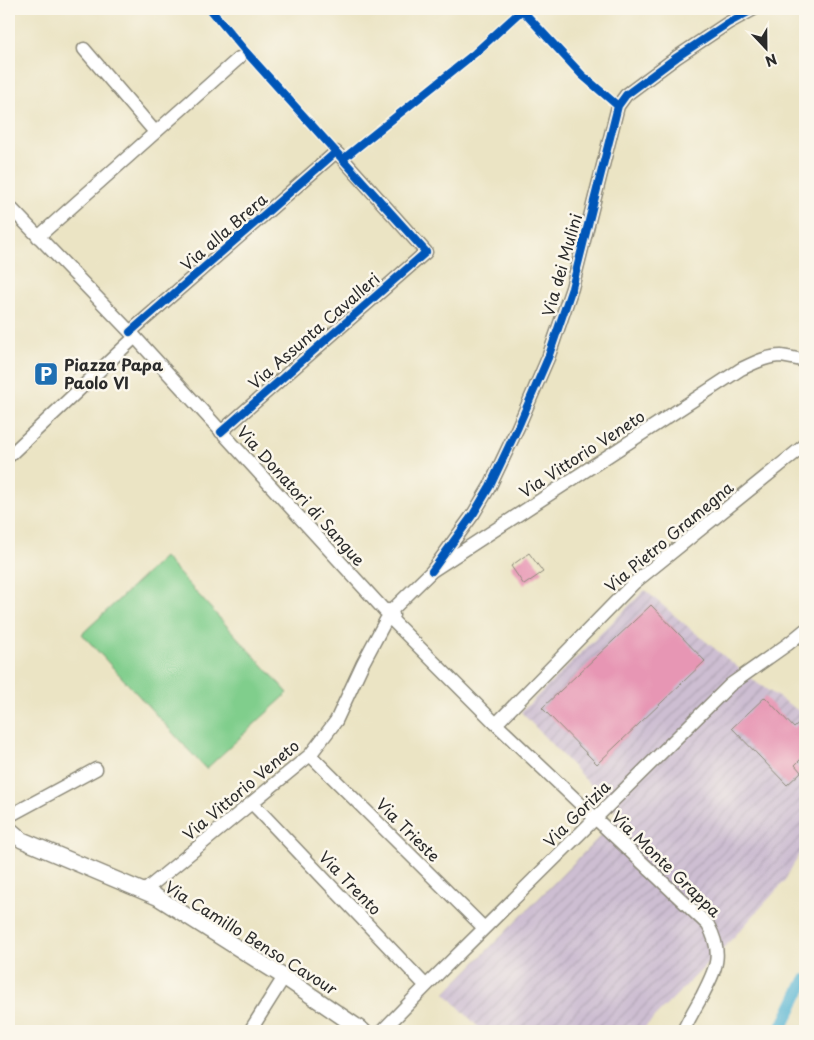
<svg xmlns="http://www.w3.org/2000/svg" width="814" height="1040" font-family="'Playpen Sans',sans-serif">
  <style>
    .industrial { fill: url(#industrial-furrows) }
    .grass { fill: #80ce8c; stroke: #567c5c }
    .lines { fill: none; stroke-linecap: round; stroke-linejoin: round }
    .canal { stroke: #54b4d2; stroke-width: 12 }
    .building { fill: #e796b4 }
    .minor-casing { stroke: #8b8878; stroke-width: 15 }
    .tertiary-casing { stroke: #8b8878; stroke-width: 18 }
    .minor { stroke: #fff; stroke-width: 12 }
    .tertiary { stroke: #fff; stroke-width: 15 }
    .cycleway-casing { stroke: #fbf7ec; stroke-width: 11 }
    .cycleway { stroke: #0057b8; stroke-width: 8 }
    .labels { text-anchor: middle; stroke-width: 5; stroke-linejoin: round; paint-order: stroke }
    .street-label { font-size: 16px; fill: #2b2b2b; stroke: #fbf7ec }
    .poi-label { font-size: 16px; font-weight: bold; fill: #2b2b2b; stroke: #fbf7ec; text-anchor: start }
  </style>
  <defs>
    <pattern id="industrial-furrows" width="10" height="10" patternUnits="userSpaceOnUse" patternTransform="scale(1.25)"><rect width="10" height="10" fill="#cdbed2"/><path d="M-1 1l2-2M0 10L10 0M9 11l2-2" fill="none" stroke="#b0a3b4"/></pattern>
  </defs>
  <rect width="100%" height="100%" fill="#fbf7ec"/>
  <filter id="ink" filterUnits="userSpaceOnUse"><feTurbulence type="fractalNoise" baseFrequency=".02" numOctaves="2"/><feDisplacementMap in="SourceGraphic" scale="10" xChannelSelector="R" yChannelSelector="G"/><feConvolveMatrix kernelMatrix="1 2 1 2 8 2 1 2 1" color-interpolation-filters="sRGB"/></filter>
  <filter id="wash" filterUnits="userSpaceOnUse"><feTurbulence type="fractalNoise" baseFrequency=".0096" numOctaves="4" result="noise"/><feDisplacementMap in="SourceGraphic" scale="20" xChannelSelector="R" yChannelSelector="G"/><feGaussianBlur stdDeviation="1.12" result="paint"/><feColorMatrix in="noise" values="0 0 0 0 0 0 0 0 0 0 0 0 0 0 0 0 0 1.4 0 .05"/><feComposite in="paint" operator="in"/></filter>
  <g filter="url(#wash)">
    <rect width="100%" height="100%" fill="#ebe4c4"/>
    <path class="industrial" d="M 645,590 L 681,621 L 757,683 L 805,715 L 805,843 L 784,882 L 733,938 L 641,1031 L 482,1031 L 445,993 L 620,816 L 521,712 Z"/>
    <path class="grass" d="M 164,557 L 288,693 L 206,769 L 82,634 Z"/>
    <g class="lines">
      <path class="canal" d="M 780,1031 L 805,980"/>
    </g>
    <g id="blocks">
      <path class="building" d="M 529,553 L 543,572 L 524,585 L 511,566 Z
        M 651,605 L 705,661 L 597,764 L 542,708 Z
        M 765,697 L 794,728 L 805,718 L 805,755 L 795,765 L 801,772 L 787,785 L 732,728 Z"/>
    </g>
  </g>
  <g filter="url(#ink)">
    <use href="#blocks" fill-opacity="0" stroke="#8b8878" stroke-width="1"/>
    <g class="lines">
      <defs>
        <path id="minor" d="M 84,49 L 155,132
          M 9,206 L 135,337 L 385,611 C 388,609 392,610 393,615 C 392,619 390,620 386,620
          M 38,237 L 239,58
          M 130,332 L 336,152 L 343,159 L 426,252 L 221,432
          M 9,456 L 135,337
          M 432,571 L 474,513 L 490,486 L 518,427 L 548,358 L 572,288 L 618,106 L 626,95 L 677,57 L 728,23 L 754,9
          M 391,611 L 432,571 L 741,369 C 754,363 767,356 781,356 C 789,357 797,359 805,361
          M 391,619 L 496,724 L 708,925 C 724,954 716,969 702,996 C 695,1008 689,1019 683,1031
          M 496,724 L 634,583 L 805,445
          M 310,755 L 484,928
          M 252,803 L 426,986
          M 9,816 L 96,769
          M 143,892 L 310,755 L 336,721 L 363,663 L 386,620
          M 250,1031 L 284,977
          M 382,1031 L 426,986 L 730,685 L 788,644 L 805,630"/>
        <path id="tertiary" d="M 9,829 L 22,840 L 157,897 L 284,977 L 363,1031"/>
      </defs>
      <use href="#minor" class="minor-casing"/>
      <use href="#tertiary" class="tertiary-casing"/>
      <use href="#minor" class="minor"/>
      <use href="#tertiary" class="tertiary"/>
      <defs>
        <path id="cycleway" d="M 210,9 L 246,52 L 426,252 L 221,432
          M 521,9 L 582,75 L 618,106
          M 343,159 L 475,53 L 522,10
          M 130,332 L 336,152
          M 432,571 L 474,513 L 490,486 L 518,427 L 548,358 L 572,288 L 618,106 L 626,95 L 677,57 L 728,23 L 754,9"/>
      </defs>
      <use href="#cycleway" class="cycleway-casing"/>
      <use href="#cycleway" class="cycleway"/>
    </g>
  </g>
  <defs>
    <symbol id="parking-square" viewBox="-11 -11 22 22"><rect x="-9" y="-9" width="18" height="18" rx="4" fill="#1f6fb2" stroke="#fbf7ec"/><path d="M-3.5-5.5H1a3.5 3.5 0 0 1 0 7H-1V5.5H-3.5ZM-1-3.4V-.6H.8a1.4 1.4 0 0 0 0-2.8Z" fill="#fff"/></symbol>
  </defs>
  <g fill-rule="evenodd">
    <use href="#parking-square" x="32" y="360" width="28" height="28"/>
  </g>
  <g class="labels">
    <g class="street-label">
      <text transform="translate(224 232) rotate(-41)" y="6">Via alla Brera</text>
      <text transform="translate(562 265) rotate(-74)" y="6">Via dei Mulini</text>
      <text transform="translate(314 331) rotate(-41)" y="6">Via Assunta Cavalleri</text>
      <text transform="translate(582 454) rotate(-33)" y="6">Via Vittorio Veneto</text>
      <text transform="translate(301 496) rotate(48)" y="6">Via Donatori di Sangue</text>
      <text transform="translate(669 537) rotate(-40)" y="6">Via Pietro Gramegna</text>
      <text transform="translate(241 790) rotate(-40)" y="6">Via Vittorio Veneto</text>
      <text transform="translate(577 814) rotate(-45)" y="6">Via Gorizia</text>
      <text transform="translate(408 830) rotate(45)" y="6">Via Trieste</text>
      <text transform="translate(666 864) rotate(44)" y="6">Via Monte Grappa</text>
      <text transform="translate(350 883) rotate(46)" y="6">Via Trento</text>
      <text transform="translate(251 938) rotate(32)" y="6">Via Camillo Benso Cavour</text>
    </g>
    <g class="poi-label">
      <text x="64" y="371">Piazza Papa<tspan x="64" dy="18">Paolo VI</tspan></text>
    </g>
  </g>
  <rect width="814" height="1040" fill="none" stroke="#fbf7ec" stroke-width="30"/>
  <g transform="translate(766 48) rotate(158)" stroke="#fbf7ec" stroke-width="4" paint-order="stroke">
  <path d="M0-4L9 19L0 12L-9 19Z" fill="#2b2b2b"/>
  <text y="-8" font-size="14" font-weight="bold" text-anchor="middle" fill="#2b2b2b">N</text>
  </g>
</svg>
